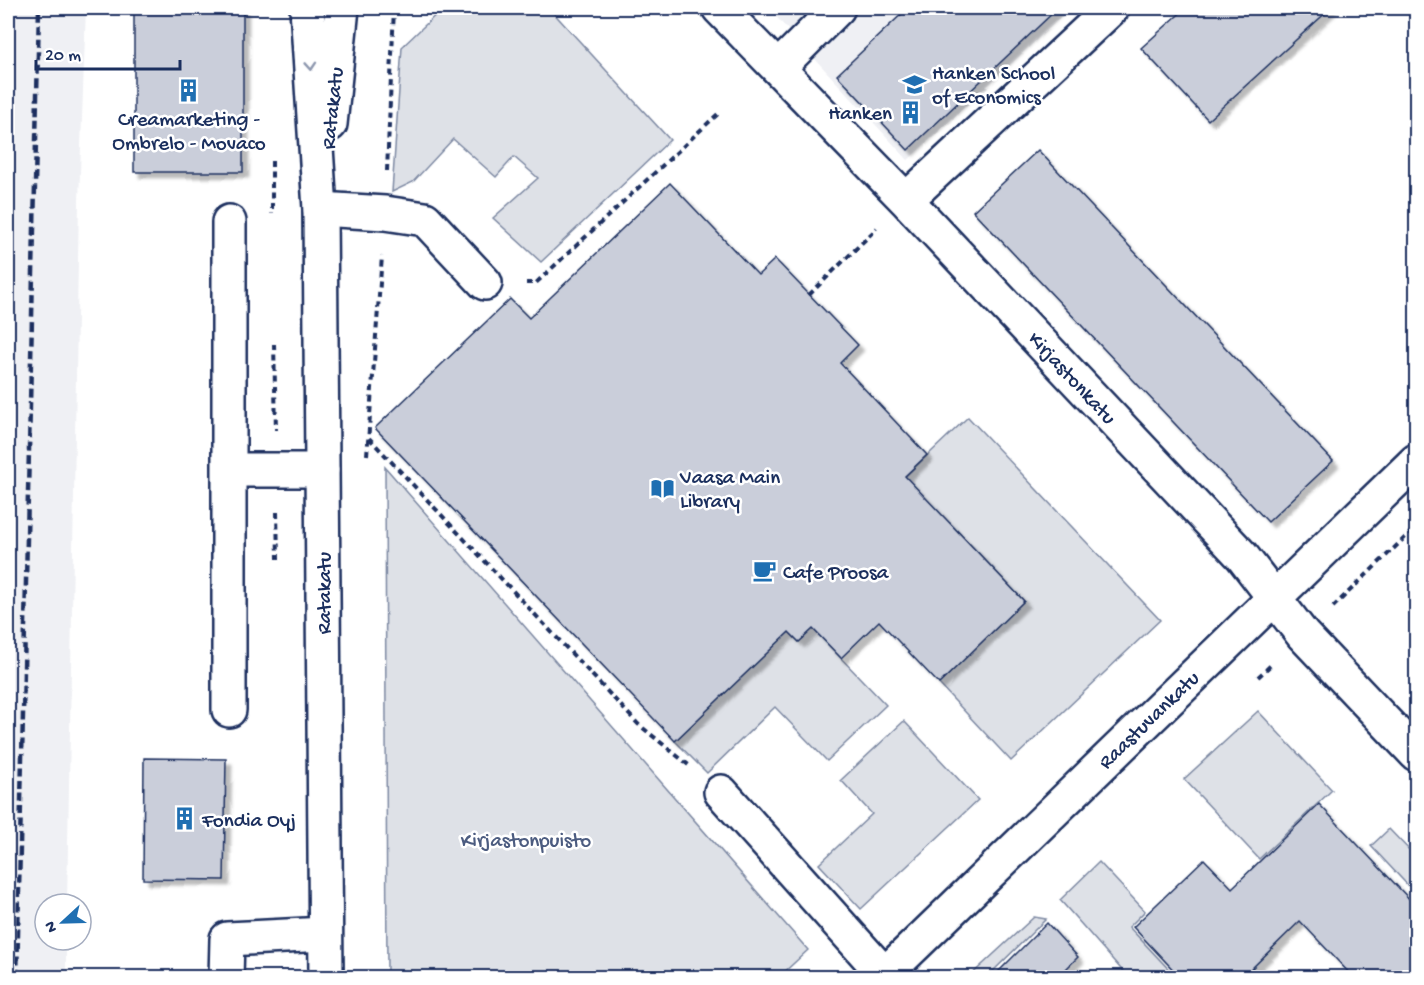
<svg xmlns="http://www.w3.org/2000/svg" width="1424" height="985" font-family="'Gochi Hand',sans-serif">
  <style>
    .built { fill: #eff0f4 }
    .green { fill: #dee1e7; stroke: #7c88a2; stroke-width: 1.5 }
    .building { fill: #caceda; stroke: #1b2f5e; stroke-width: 1.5; filter: url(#shadow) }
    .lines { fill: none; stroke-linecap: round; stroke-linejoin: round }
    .minor-casing { stroke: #1b2f5e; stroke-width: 38 }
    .major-casing { stroke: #1b2f5e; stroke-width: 38 }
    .path { stroke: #1b2f5e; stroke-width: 4; stroke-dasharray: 6 4.5; stroke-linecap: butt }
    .minor { stroke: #fff; stroke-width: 33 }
    .major { stroke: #fff; stroke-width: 33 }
    .rail { stroke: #1b2f5e; stroke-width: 4.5; stroke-dasharray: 9 4.5; stroke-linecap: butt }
    .oneway { stroke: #8d97ae }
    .labels { text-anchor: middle; stroke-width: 5; stroke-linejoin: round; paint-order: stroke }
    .poi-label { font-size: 21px; fill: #1b2f5e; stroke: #fff; text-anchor: start }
    .street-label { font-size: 21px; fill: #1b2f5e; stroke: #fff }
    .park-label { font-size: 21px; fill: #4c5c80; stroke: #fff }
  </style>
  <defs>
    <filter id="shadow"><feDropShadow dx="5.5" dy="5.5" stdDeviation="1.5" flood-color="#0004"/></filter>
  </defs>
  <rect width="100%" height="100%" fill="#fff"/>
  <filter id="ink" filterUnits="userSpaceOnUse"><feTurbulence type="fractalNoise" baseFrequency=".0167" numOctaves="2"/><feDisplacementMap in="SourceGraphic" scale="12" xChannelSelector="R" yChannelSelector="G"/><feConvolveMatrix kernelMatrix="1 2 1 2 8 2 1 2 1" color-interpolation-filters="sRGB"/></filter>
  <g filter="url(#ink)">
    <path class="built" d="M 8,8 L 86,8 L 79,201 L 67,904 L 45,904 L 45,940 L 66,940 L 66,977 L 8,977 Z
      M 768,8 L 1071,8 L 908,160 Z"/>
    <path class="green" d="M 443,8 L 549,8 L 670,140 L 541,262 L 493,218 L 538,178 L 514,157 L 496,177 L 453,139 L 413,182 L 392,192 L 402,47 Z
      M 968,417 L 1160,620 L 1011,761 L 939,684 L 1024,601 L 950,523 L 816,561 Z
      M 385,467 L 808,950 L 779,977 L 387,977 Z
      M 813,629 L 886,705 L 827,761 L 775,707 L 707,773 L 675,741 L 789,632 L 799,642 Z
      M 1258,711 L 1332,790 L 1259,859 L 1184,779 Z
      M 904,721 L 978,800 L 861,909 L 819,864 L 872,814 L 841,780 Z
      M 1389,829 L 1416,857 L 1416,894 L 1371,846 Z
      M 1099,862 L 1145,911 L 1129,927 L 1176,977 L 1128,977 L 1060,900 Z
      M 1034,917 L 1046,919 L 987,977 L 969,977 Z"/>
    <path class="building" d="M 134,8 L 243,8 L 243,172 L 134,172 Z
      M 908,8 L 1058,8 L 908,150 L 837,75 Z
      M 1186,8 L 1331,8 L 1208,120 L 1141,48 Z
      M 1038,150 L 1333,461 L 1268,522 L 973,211 Z
      M 670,183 L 758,275 L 775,259 L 858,345 L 840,363 L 927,455 L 905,476 L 1024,601 L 939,684 L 879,621 L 841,658 L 813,629 L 799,642 L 789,632 L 675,741 L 375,428 L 510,299 L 529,318 Z
      M 144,758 L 226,759 L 224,880 L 143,879 Z
      M 1319,804 L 1416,906 L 1416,978 L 1354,978 L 1300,921 L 1242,978 L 1181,978 L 1133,927 L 1204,859 L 1232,888 Z
      M 1047,923 L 1078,957 L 1057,978 L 992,978 Z"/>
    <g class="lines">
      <defs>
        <path id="minor" d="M 719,8 L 906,200 L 1242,556 L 1303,635 L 1416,754
          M 778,68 L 838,8
          M 906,200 L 1112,8
          M 320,209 L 385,213 L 425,219 L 485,283
          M 229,222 L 229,470
          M 229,710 L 229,470 L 322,470
          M 721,792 L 884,974
          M 226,978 L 227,939 L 325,934
          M 881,978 L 1416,461"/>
        <path id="major" d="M 307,8 L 320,209 L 326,978
          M 330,124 L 342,8"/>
      </defs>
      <use href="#minor" class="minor-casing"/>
      <use href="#major" class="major-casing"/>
      <path class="path" d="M 272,161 L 272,214
        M 387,171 L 394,8
        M 526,283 L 536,283 L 720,112
        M 809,295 L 877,228
        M 274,344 L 276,430
        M 369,438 L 638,724 L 691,767
        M 367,455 L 382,256
        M 277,512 L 278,559
        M 1333,607 L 1416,527
        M 1258,677 L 1272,664"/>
      <use href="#minor" class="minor"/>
      <use href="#major" class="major"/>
      <path class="rail" d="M 17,978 L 39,8"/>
    </g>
    <defs><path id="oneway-chevron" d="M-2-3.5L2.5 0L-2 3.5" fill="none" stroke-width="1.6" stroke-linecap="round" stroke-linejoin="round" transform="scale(1.5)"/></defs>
    <use class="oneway" href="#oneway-chevron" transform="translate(311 66) rotate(86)"/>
  </g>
  <defs>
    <symbol id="university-bare" viewBox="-9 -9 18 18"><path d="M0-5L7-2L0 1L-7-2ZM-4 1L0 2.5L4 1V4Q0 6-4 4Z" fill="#1f6fb2" stroke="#fff" stroke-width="2.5" paint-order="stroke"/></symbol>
    <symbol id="building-bare" viewBox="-9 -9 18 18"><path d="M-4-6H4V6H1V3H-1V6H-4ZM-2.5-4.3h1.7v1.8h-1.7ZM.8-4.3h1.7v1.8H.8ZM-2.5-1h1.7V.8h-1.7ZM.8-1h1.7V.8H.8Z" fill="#1f6fb2" stroke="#fff" stroke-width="2.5" paint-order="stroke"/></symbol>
    <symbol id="library-bare" viewBox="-9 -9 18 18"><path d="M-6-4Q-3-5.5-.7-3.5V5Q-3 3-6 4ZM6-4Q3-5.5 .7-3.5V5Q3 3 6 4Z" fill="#1f6fb2" stroke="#fff" stroke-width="2.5" paint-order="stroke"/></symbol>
    <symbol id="cafe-bare" viewBox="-9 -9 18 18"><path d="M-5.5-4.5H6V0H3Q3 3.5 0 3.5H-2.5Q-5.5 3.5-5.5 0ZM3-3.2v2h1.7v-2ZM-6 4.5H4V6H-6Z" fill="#1f6fb2" stroke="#fff" stroke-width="2.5" paint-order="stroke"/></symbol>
  </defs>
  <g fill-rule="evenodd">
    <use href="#university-bare" x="898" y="68" width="33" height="33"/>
    <use href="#building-bare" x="172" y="74" width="33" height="33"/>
    <use href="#building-bare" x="894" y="96" width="33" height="33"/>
    <use href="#library-bare" x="646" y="472" width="33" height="33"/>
    <use href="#cafe-bare" x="748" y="554" width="33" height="33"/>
    <use href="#building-bare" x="168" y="802" width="33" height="33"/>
  </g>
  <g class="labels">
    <g class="poi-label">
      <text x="932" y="79">Hanken School<tspan x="932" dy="24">of Economics</tspan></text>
      <text x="892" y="119" text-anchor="end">Hanken</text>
      <text x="189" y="125" text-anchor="middle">Creamarketing -<tspan x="189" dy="24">Ombrelo - Movaco</tspan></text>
      <text x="680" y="483">Vaasa Main<tspan x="680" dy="24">Library</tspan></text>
      <text x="783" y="578">Cafe Proosa</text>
      <text x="202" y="826">Fondia Oyj</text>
    </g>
    <g class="street-label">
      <text transform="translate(331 108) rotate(-84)" y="7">Ratakatu</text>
      <text transform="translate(1073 377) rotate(47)" y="7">Kirjastonkatu</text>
      <text transform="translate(323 593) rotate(-90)" y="7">Ratakatu</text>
      <text transform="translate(1148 719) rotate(-44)" y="7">Raastuvankatu</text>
    </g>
    <g class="park-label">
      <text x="526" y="846">Kirjastonpuisto</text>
    </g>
  </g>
  <rect width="1424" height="985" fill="none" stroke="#fff" stroke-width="30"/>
  <rect x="15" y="15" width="1394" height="955" fill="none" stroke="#1b2f5e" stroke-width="2" filter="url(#ink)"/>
  <g transform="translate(63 922) rotate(248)"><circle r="28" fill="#ffffff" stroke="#a4acbf" stroke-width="1.5"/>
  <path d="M0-4.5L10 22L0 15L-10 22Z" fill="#1f6fb2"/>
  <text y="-9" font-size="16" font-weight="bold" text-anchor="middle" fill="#1b2f5e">N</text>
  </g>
  <path d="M36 60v9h144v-9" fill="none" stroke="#1b2f5e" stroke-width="3"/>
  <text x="45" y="60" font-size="18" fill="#1b2f5e" stroke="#ffffff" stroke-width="4.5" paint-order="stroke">20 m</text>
</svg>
